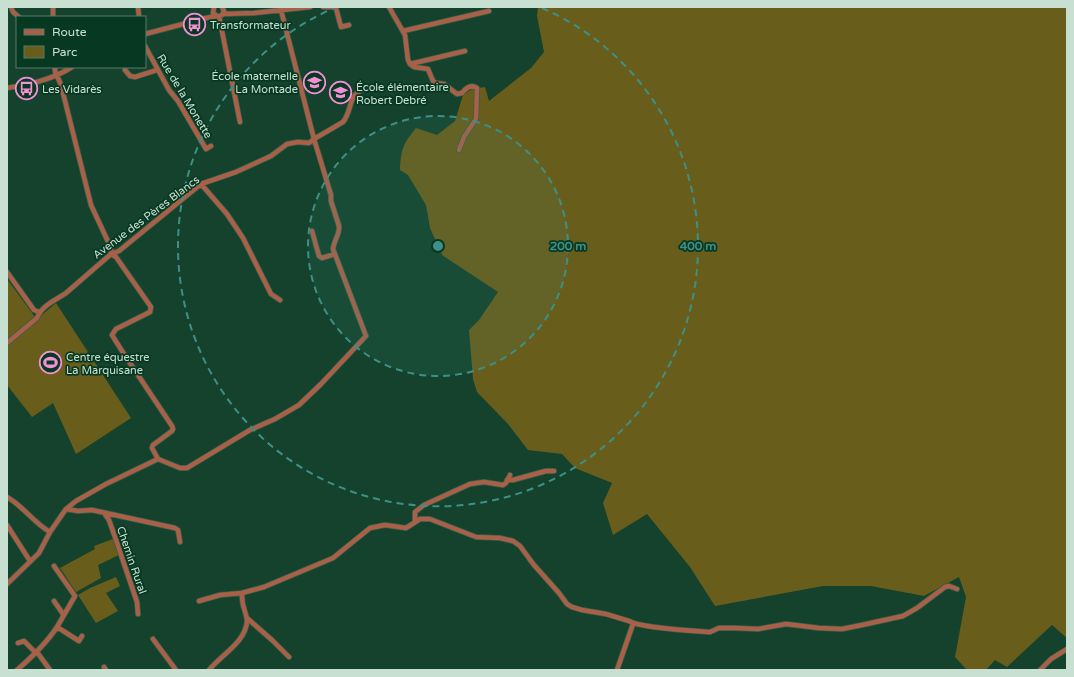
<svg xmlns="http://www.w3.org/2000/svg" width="1074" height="677" font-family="'Varela Round',sans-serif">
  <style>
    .green { fill: #695d1c }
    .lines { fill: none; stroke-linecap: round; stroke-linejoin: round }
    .minor-casing { stroke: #345e4a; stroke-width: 6 }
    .minor { stroke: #a86048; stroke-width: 4.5 }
    .ring { fill: none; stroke: #3d9087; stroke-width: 2; stroke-dasharray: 7 5 }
    .labels { text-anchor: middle; stroke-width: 3.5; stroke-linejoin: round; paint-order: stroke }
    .poi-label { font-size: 11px; fill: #c8e0d2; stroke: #073822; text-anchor: start }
    .street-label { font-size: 11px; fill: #c8e0d2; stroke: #073822 }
    .centre { fill: #3d9087; stroke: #073822; stroke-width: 2 }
    .ring-label { font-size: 12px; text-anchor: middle; font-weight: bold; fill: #3d9087; stroke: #073822; stroke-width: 3.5; stroke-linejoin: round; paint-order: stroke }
  </style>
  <rect width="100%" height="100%" fill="#14422c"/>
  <path class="green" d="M 538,7 L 1067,7 L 1067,638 L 1052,625 L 1007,667 L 995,660 L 986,670 L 967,670 L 955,657 L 966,597 L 959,577 L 924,596 L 871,586 L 823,586 L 715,606 L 690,567 L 647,514 L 613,535 L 603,503 L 612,483 L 575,468 L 562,454 L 528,450 L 508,424 L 477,392 L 473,379 L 469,330 L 479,320 L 498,292 L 442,255 L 430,228 L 426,205 L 408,175 L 400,170 C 401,149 403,144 416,128 L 437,135 L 455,121 L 463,95 L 472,89 L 485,87 L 489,101 L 531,68 L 544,52 L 537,16 Z
    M 7,279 L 35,317 L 7,341 Z
    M 56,303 L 131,418 L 76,454 L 53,403 L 32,417 L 7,385 L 7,344 Z
    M 113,539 L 119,555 L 98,565 L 101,578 L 76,592 L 60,568 L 95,549 L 94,546 Z
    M 116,577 L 120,586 L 106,593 L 118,611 L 96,623 L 78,595 L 90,588 Z"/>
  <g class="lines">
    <defs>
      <path id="minor" d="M 11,7 L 13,12 L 19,17
        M 138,7 L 139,17
        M 214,7 L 213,13 L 217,16
        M 323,7 L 330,7
        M 334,7 L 336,8 L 341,27 L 349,25
        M 389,7 L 405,35 L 408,60 L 410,64 L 414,67 L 428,69 L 433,81 L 436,83 L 444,84 L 457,94 L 462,93 C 466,88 471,84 477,88 L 476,119 L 464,137 L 459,150
        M 223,14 L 254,13 L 310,7
        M 222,15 L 224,11 L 222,7
        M 219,16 L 240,122
        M 53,17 L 53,7
        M 403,31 L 489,11
        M 145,34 L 206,18 L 217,16
        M 145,46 L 169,90 L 178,101 L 206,149 L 211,146
        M 410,64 L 465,51
        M 55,67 L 55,71 L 61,85 L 91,205 L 111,248 L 111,254
        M 125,70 L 130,76 L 135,77 L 157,70
        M 7,88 C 30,84 52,80 72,67
        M 201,184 L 227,214 L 243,238 L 271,294 L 280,300
        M 312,231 L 319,256 L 322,258 L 335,254
        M 111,254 L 116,257 L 151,307 L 150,312 L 116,329 L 112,335 L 122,351 L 172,426 L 173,429 L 172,431 L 153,445 L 152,448 L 158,459
        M 7,272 L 34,310 L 39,312
        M 7,343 L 37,318 C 42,305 56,300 66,293 L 111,254 L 119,251 L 201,184 L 236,172 L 271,156 L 287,144 L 298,142 L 309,143 L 314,139 L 343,122 C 353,110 347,94 365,89
        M 507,480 L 513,480 L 546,471 L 554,471
        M 7,497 C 23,506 34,523 50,532
        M 66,509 L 78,511 L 92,510 L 175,528 L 178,530 L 180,542
        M 104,513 L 109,520 L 116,540 L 137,602 L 138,614
        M 415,521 L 415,512 L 424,505 L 470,484 L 484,482 L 503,485 L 506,483 L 510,475
        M 7,525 L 30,561
        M 54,566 L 75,596 L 57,627 L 79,641 L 82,636
        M 7,584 L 39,553 L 50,532 L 66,509 L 76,501 L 106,484 L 158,459 L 180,468 L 187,468 L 250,430 L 275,419 L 299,405 L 321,384 L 366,336 L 333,249 C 334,240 340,234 339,226 L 331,201 L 331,195 L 314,139 L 281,10
        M 54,601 L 63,614
        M 199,601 L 220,595 L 242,593
        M 247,618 L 272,640 L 289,657
        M 153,639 L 176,670
        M 18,643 L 24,641 L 36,653
        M 37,652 L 50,670
        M 104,667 L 106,670
        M 17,670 C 32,657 46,644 57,627
        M 209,670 C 221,655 246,642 247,621 C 247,616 245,613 244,608 C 242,603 242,598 242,593 L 264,587 L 333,558 L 370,528 L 385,525 L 406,528 L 420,519 L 430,519 L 476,537 L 500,538 L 513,541 L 520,546 L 534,565 L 559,593 L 567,604 L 572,607 L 582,610 L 606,614 L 629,621 C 640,628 695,631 710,632 L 719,628 L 735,628 L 758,629 L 786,624 L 819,628 L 842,629 L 862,625 L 903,616 L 917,608 L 945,587 L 949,586 L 957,589
        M 617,670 L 633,624
        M 1040,670 L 1051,659 L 1067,649"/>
    </defs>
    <use href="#minor" class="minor-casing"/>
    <use href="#minor" class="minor"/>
  </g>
  <circle cx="438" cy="246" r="130" fill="#3d9087" fill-opacity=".12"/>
  <g class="ring">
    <circle cx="438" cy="246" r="130"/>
    <path d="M542 8A260 260 0 1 1 334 8"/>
  </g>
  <defs>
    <symbol id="bus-ring" viewBox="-11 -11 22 22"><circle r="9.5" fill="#073822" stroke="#f391d5" stroke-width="1.5"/><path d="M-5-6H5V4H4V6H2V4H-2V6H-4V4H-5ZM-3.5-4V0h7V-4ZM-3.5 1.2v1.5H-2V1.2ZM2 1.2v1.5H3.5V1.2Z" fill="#f391d5"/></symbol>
    <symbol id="school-ring" viewBox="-11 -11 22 22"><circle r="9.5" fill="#073822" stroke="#f391d5" stroke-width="1.5"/><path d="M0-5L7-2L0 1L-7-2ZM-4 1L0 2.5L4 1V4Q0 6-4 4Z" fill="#f391d5"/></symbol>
    <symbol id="stadium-ring" viewBox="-11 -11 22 22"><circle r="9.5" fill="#073822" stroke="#f391d5" stroke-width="1.5"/><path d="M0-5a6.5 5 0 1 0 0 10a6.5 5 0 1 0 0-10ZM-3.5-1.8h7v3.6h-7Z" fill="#f391d5"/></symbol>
  </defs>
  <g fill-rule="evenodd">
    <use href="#bus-ring" x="182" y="12" width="25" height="25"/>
    <use href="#school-ring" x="302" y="70" width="25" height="25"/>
    <use href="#bus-ring" x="14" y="76" width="25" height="25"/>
    <use href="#school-ring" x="328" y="80" width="25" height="25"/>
    <use href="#stadium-ring" x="38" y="350" width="25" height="25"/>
  </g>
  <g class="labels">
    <g class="poi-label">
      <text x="210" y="29">Transformateur</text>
      <text x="298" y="80" text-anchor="end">École maternelle<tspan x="298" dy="13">La Montade</tspan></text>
      <text x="356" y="91">École élémentaire<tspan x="356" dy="13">Robert Debré</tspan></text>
      <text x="42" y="93">Les Vidarès</text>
      <text x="66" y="361">Centre équestre<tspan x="66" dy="13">La Marquisane</tspan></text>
    </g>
    <g class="street-label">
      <text transform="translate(185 96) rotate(59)" y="4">Rue de la Monette</text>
      <text transform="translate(146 217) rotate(-37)" y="4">Avenue des Pères Blancs</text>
      <text transform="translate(132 560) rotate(71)" y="4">Chemin Rural</text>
    </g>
  </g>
  <circle cx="438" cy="246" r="6" class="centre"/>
  <g class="ring-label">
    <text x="568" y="250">200 m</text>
    <text x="698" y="250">400 m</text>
  </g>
  <rect width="1074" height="677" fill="none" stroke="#c8e0d2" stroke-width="16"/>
  <rect x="16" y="16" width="130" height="52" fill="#073822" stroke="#547b68"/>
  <rect x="24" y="29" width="20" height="6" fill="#a86048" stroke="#547b68"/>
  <text x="52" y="36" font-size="12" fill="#c8e0d2">Route</text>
  <rect x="24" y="46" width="20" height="12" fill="#695d1c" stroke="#547b68"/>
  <text x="52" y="56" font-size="12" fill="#c8e0d2">Parc</text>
</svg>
